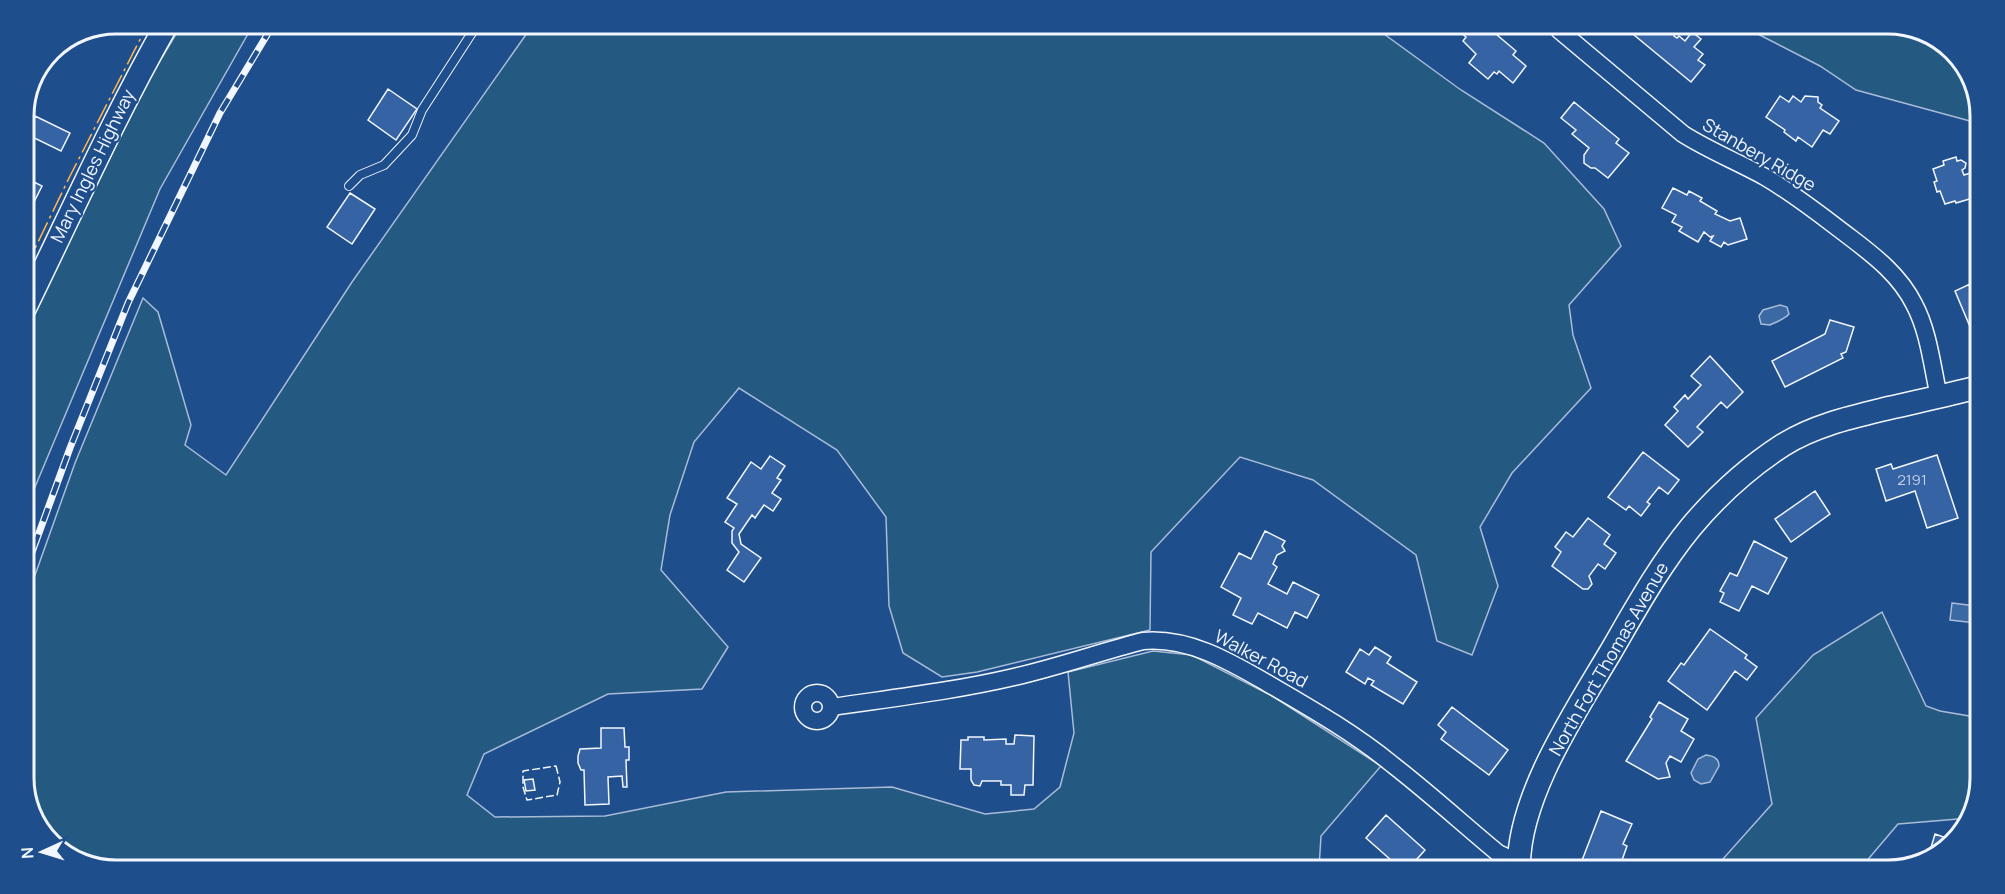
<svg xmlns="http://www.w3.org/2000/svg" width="2005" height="894" font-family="Manrope,sans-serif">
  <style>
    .green { fill: #245a82; stroke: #a8bbd7; stroke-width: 1.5 }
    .water { fill: #3b69a3; stroke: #a8bbd7; stroke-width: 1.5 }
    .building { fill: #3563a3; stroke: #f2f6ff; stroke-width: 1.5 }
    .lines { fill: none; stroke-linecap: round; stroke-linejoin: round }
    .lane-casing { stroke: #f2f6ff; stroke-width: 10 }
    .street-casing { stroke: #f2f6ff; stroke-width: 19 }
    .secondary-casing { stroke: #f2f6ff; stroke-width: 25 }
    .lane { stroke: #1f4e8c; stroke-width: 8 }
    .street { stroke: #1f4e8c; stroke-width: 16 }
    .secondary { stroke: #1f4e8c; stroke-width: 22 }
    .rail-casing { stroke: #f2f6ff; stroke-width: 7 }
    .rail { stroke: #1f4e8c; stroke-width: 4.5; stroke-dasharray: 14; stroke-linecap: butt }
    .fence { stroke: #f2f6ff; stroke-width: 1.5; stroke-dasharray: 8 3; stroke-linecap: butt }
    .power { stroke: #ffb74d; stroke-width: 1.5; stroke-dasharray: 21 4.5 3 4.5; stroke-linecap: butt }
    .labels { text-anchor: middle; stroke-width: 4.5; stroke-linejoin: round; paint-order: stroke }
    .number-label { font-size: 15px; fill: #c3d1e8 }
    .street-label { font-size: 18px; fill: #f2f6ff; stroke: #1f4e8c }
    .rim { fill: none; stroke: #f2f6ff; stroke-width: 3 }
  </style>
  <rect width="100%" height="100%" fill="#1f4e8c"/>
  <path class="green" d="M 182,24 L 253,25 L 160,189 L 35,487 L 24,517 L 24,334 L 145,86 Z
    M 532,26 L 1377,29 L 1461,90 L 1544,143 L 1604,209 L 1621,246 L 1569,305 L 1573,335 L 1591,388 L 1512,473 L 1480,527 L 1498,586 L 1472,655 L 1437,641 L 1416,555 L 1313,480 L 1240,457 L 1151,552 L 1150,630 L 977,672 L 942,677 L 903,653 L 889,606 L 886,517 L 837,450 L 739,388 L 694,442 L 670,515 L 661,570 L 728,647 L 702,689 L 608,694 L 484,754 L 467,795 L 495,817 L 605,816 L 726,792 L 892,787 L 985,814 L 1034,809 L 1060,787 L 1074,733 L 1068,672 L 1153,651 L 1192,655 L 1274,697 L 1381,766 L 1321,836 L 1319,868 L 81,863 L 40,829 L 24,783 L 24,606 L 75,463 L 143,298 L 158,312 L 191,425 L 185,445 L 226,475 L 352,282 Z
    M 1752,31 L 1924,31 L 1965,65 L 1981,111 L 1981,124 L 1856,90 L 1820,66 Z
    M 1882,612 L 1926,706 L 1940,711 L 1975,717 L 1974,813 L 1970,818 L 1898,824 L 1859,870 L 1736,869 L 1722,860 L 1772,804 L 1756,718 L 1813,655 Z"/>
  <path class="water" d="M 1780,305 L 1787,307 L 1789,314 C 1785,319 1776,322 1770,325 L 1761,324 L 1759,316 L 1763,310 Z
    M 1952,603 L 1976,606 L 1976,623 L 1950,620 Z
    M 1706,755 C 1713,756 1719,758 1719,766 L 1710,782 L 1701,784 L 1694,780 L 1691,773 L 1698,759 Z"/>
  <path class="building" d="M 1457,29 L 1490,29 L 1516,51 L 1513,55 L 1526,66 L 1513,83 L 1499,71 L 1497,74 L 1494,72 L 1488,79 L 1469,63 L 1476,54 L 1463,41 L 1466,37 Z
    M 1628,30 L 1673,30 L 1674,36 L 1677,38 L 1679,36 L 1685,41 L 1692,32 L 1701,39 L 1694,47 L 1703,54 L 1698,60 L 1705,65 L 1691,82 Z
    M 388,89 L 417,109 L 396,140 L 368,120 Z
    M 1780,96 L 1789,102 L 1793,96 L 1801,102 L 1805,96 L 1818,97 L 1818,102 L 1822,105 L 1820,108 L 1839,121 L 1830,134 L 1823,130 L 1812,147 L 1798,137 L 1796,141 L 1784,132 L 1785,130 L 1766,117 Z
    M 1574,102 L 1619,139 L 1616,143 L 1629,153 L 1608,178 L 1595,168 L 1591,168 L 1584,163 L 1584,155 L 1589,148 L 1572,134 L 1576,130 L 1561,118 Z
    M 35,116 L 70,133 L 61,151 L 26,134 Z
    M 1956,157 L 1957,161 L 1961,160 L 1966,163 L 1965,168 L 1962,170 L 1964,175 L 1980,170 L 1980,192 L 1974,194 L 1976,197 L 1956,203 L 1955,201 L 1945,204 L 1940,191 L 1937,192 L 1934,182 L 1937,181 L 1933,169 L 1944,165 L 1943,161 Z
    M 24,177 L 42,186 L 33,204 L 24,199 Z
    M 1673,188 L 1687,195 L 1689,191 L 1702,198 L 1700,201 L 1717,211 L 1715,214 L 1730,221 L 1740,218 L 1747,239 L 1728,245 L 1724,242 L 1721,247 L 1710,241 L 1713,236 L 1710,237 L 1704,232 L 1698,242 L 1679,231 L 1682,227 L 1672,222 L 1676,215 L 1662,208 Z
    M 350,193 L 375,209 L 352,244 L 327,227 Z
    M 1970,284 L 1975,295 L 1979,293 L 1979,326 L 1971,329 L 1955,291 Z
    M 1830,320 L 1854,327 L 1846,352 L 1841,354 L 1843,358 L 1785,387 L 1772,361 L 1825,334 Z
    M 1710,356 L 1743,392 L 1727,408 L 1721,402 L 1697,427 L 1703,432 L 1688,447 L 1665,425 L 1678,411 L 1674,407 L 1685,395 L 1688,399 L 1701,385 L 1691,376 Z
    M 1978,441 L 1977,469 L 1970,443 Z
    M 1643,452 L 1679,480 L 1668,494 L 1659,487 L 1647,502 L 1650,504 L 1641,516 L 1629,506 L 1626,510 L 1608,497 Z
    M 1937,455 L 1958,518 L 1927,528 L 1915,491 L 1886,501 L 1876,469 L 1891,464 L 1893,469 Z
    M 770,456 L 785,466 L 777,478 L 781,480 L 772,493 L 781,499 L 773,511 L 764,505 L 755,518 L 752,515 L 739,534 L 741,544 L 761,558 L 744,582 L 727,570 L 739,552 L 732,543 L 732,531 L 734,528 L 725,522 L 737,504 L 727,498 L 751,462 L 761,469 Z
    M 1815,491 L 1830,514 L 1791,542 L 1775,519 Z
    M 1588,518 L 1610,535 L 1604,544 L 1616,553 L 1605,569 L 1598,564 L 1589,576 L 1592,584 L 1588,589 L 1583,589 L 1552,566 L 1561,552 L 1555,547 L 1566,532 L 1573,537 Z
    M 1265,531 L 1285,541 L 1282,546 L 1285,551 L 1277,555 L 1273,564 L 1277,567 L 1268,584 L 1287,594 L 1293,582 L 1319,595 L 1307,618 L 1295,612 L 1287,628 L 1258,613 L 1252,624 L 1233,615 L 1241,598 L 1221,587 L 1239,553 L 1251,559 Z
    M 1754,541 L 1787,558 L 1768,594 L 1752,586 L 1739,611 L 1720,602 L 1724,593 L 1720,591 L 1730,573 L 1737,576 Z
    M 1710,629 L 1747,655 L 1745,658 L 1757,667 L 1747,680 L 1735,671 L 1707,710 L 1668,681 L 1681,663 L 1684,665 Z
    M 1375,647 L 1391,657 L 1387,663 L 1417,682 L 1403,704 L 1371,685 L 1374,681 L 1368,678 L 1365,684 L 1346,672 L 1360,649 L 1369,655 Z
    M 1659,702 L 1688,719 L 1681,731 L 1694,739 L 1681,762 L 1670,756 L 1666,763 L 1670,777 L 1658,779 L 1626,761 L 1652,719 L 1650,717 Z
    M 1452,707 L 1508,750 L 1489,775 L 1441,739 L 1446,732 L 1438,725 Z
    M 601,728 L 624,728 L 625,747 L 629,747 L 629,760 L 626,760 L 627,787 L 623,787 L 622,776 L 608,777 L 609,804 L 585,805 L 584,770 L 581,770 L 578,763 L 578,756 L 580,749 L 601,748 Z
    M 1015,735 L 1034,736 L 1033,785 L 1025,785 L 1024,795 L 1011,795 L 1011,785 L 1001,785 L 1001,781 L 982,781 L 980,786 L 974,785 L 971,780 L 971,769 L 960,769 L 961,740 L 968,740 L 968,737 L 984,737 L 984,740 L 1006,739 L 1006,744 L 1014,744 Z
    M 533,779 L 535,790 L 526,791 L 524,780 Z
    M 1601,811 L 1632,824 L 1623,844 L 1627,846 L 1621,863 L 1613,860 L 1609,869 L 1571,869 L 1574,860 L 1581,863 Z
    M 1386,815 L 1425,850 L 1409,868 L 1400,868 L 1366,838 Z
    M 1935,834 L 1952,840 L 1939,855 L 1928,858 Z"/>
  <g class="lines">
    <defs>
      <path id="lane" d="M 349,186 L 360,175 L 384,165 L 412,135 L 422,110 L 477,25"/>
      <path id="street" d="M 1559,30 L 1683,134 C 1710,151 1738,162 1765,177 C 1796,195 1823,217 1851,238 C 1876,257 1900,276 1914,304 C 1929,332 1932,366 1939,397
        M803 707a14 14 0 1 1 28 0a14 14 0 1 1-28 0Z
        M 832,707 C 893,698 954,691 1014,677 C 1058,667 1100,652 1143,641 C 1188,637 1229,661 1267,683 C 1310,708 1354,733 1393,765 C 1429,793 1463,824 1498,853 L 1519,863"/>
      <path id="secondary" d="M 24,310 C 71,214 114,117 167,24
        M 1519,869 C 1517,799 1575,712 1610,653 C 1635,610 1659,566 1691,527 C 1717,496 1749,467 1783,445 C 1815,425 1852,417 1889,408 C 1919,401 1949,395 1978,387"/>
    </defs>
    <use href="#lane" class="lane-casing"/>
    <use href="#street" class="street-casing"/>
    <use href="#secondary" class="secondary-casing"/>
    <use href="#lane" class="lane"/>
    <use href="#street" class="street"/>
    <use href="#secondary" class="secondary"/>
    <defs>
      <path id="rail" d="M 24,574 L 70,448 L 128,303 L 220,113 L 273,25"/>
    </defs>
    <use href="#rail" class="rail-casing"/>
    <use href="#rail" class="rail"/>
    <path class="fence" d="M 556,766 L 560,782 L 557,795 L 527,800 L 523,787 L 523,771 Z"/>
    <path class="power" d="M 24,271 L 70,176 L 148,24"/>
  </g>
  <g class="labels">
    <g class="number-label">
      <text x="1912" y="485">2191</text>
    </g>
    <g class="street-label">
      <text transform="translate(1759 155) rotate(30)" y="6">Stanbery Ridge</text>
      <text transform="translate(93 166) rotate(-64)" y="6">Mary Ingles Highway</text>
      <text transform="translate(1261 659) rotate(28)" y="6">Walker Road</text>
      <text transform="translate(1609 659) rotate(-60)" y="6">North Fort Thomas Avenue</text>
    </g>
  </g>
  <path d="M0 0H2005V894H0ZM116 34H1888A82 82 0 0 1 1970 116V778A82 82 0 0 1 1888 860H116A82 82 0 0 1 34 778V116A82 82 0 0 1 116 34Z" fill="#1f4e8c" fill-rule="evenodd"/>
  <path class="rim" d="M116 34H1888A82 82 0 0 1 1970 116V778A82 82 0 0 1 1888 860H116A82 82 0 0 1 34 778V116A82 82 0 0 1 116 34Z"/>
  <g transform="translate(42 852) rotate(266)" stroke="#1f4e8c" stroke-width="4.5" paint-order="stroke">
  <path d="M0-4.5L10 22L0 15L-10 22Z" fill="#f2f6ff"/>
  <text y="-9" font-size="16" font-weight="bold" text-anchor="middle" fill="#f2f6ff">N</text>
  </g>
</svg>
